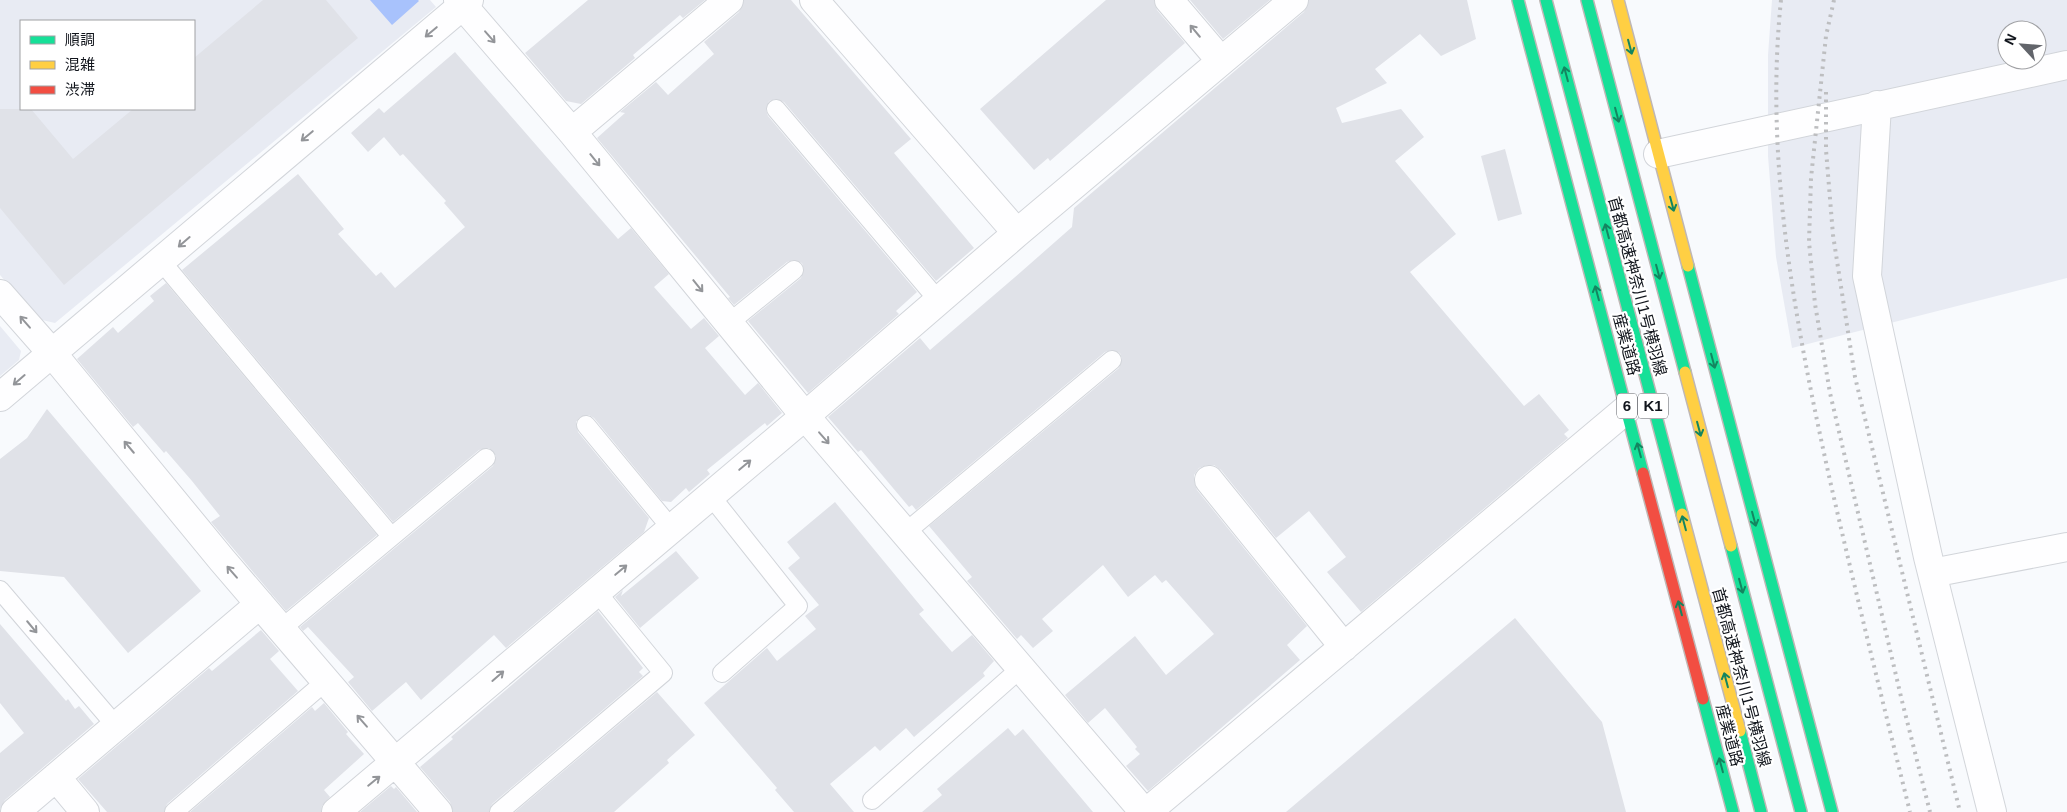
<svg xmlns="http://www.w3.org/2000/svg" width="2067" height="812" font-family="Arial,'Noto Sans JP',sans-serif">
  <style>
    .built { fill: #e8ebf3; fill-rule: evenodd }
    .water { fill: #a8c2fc }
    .building { fill: #e0e2e8 }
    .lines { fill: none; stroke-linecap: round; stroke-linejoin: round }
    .lane-casing { stroke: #d2d5da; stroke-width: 20 }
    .street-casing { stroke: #d2d5da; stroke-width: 30 }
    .fast-casing { stroke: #bfb7b5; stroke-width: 14 }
    .slow-casing { stroke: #bfb7b5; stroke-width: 14 }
    .jam-casing { stroke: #bfb7b5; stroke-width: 14 }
    .lane { stroke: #fefeff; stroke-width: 18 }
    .street { stroke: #fefeff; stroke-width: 28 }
    .fast { stroke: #16e098; stroke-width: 11 }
    .slow { stroke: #ffcf43; stroke-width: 11 }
    .jam { stroke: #f24e42; stroke-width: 11 }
    .rail { stroke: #bdbec0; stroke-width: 4; stroke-dasharray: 2.5 5; stroke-linecap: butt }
    .oneway { stroke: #939599 }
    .oneway2 { stroke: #148560 }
    .labels { text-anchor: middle; stroke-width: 4.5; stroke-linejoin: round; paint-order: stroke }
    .shield { fill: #fff; stroke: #585b60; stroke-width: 1 }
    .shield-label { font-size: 15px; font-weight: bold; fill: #11151c }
    .street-label { font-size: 16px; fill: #11151c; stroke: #fff }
  </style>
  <rect width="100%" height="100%" fill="#f8fafd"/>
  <path class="built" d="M 0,0 L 430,0 L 436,7 L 55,323 L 38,319 L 0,275 ZM 21,21 L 194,21 L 194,109 L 21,109 Z
    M 1772,0 L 2067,0 L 2067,278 L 1792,348 L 1776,257 L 1768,156 L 1768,55 ZM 2007,30 L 2037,30 L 2037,60 L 2007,60 Z
    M 0,326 L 21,351 L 19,360 L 0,376 Z"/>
  <path class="water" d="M 370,0 L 418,0 L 419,1 L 392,25 Z"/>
  <path class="building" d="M 263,0 L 326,0 L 358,38 L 64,285 L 0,208 L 0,109 L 31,109 L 73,159 L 133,109 L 194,109 L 194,58 Z
    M 588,0 L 705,0 L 683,18 L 680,15 L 633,55 L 635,58 L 581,104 L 566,101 L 525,53 Z
    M 744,0 L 791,0 L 911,139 L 894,153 L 974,248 L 936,281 L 784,102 L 775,99 L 769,101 L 766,110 L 768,116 L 917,292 L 896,311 L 899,314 L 808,393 L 748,321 L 801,278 L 804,269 L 802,263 L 793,260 L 787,262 L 734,305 L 728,298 L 730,297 L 597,138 L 625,113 L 620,112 L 656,82 L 668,95 L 714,54 L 704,42 L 739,12 Z
    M 1106,0 L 1154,0 L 1157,10 L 1185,43 L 1050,161 L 1048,158 L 1034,170 L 980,109 Z
    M 1190,0 L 1270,0 L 1223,39 Z
    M 1309,0 L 1467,0 L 1476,39 L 1441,56 L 1420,34 L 1375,69 L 1387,83 L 1336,108 L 1342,123 L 1401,109 L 1424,137 L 1395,161 L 1456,234 L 1410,272 L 1524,406 L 1539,394 L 1569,430 L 1564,434 L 1568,438 L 1361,612 L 1327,572 L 1346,557 L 1309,511 L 1276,538 L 1221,470 L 1214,465 L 1207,465 L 1199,468 L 1194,475 L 1194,482 L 1197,490 L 1307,626 L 1287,645 L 1300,660 L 1148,791 L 1126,766 L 1140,754 L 1135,749 L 1137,747 L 1105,708 L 1088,723 L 1065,695 L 1135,636 L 1166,675 L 1214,634 L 1166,580 L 1162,583 L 1155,575 L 1128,597 L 1103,565 L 1042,619 L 1053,631 L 1033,648 L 1021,635 L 1017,639 L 970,584 L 967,581 L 972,577 L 929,526 L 1119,368 L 1122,359 L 1120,353 L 1111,350 L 1105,352 L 916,510 L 912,505 L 909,507 L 861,450 L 858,452 L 828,417 L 920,338 L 930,350 L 1022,271 L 1072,227 L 1074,208 L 1304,12 Z
    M 455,52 L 618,239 L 631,228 L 669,274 L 654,287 L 691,329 L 704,318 L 719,336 L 705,348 L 745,395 L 758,383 L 782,413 L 767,426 L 765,423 L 707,470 L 710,474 L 689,492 L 686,488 L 671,502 L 662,501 L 594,418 L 589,415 L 580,417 L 576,422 L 578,432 L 649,518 L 644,532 L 506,648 L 494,635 L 421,700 L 406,682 L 372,711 L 348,682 L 354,677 L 308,627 L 303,631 L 300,627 L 493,466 L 496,456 L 489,448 L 479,450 L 393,522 L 182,270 L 298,174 L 344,229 L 338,234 L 376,276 L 381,272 L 395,288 L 465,227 L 444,203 L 446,201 L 403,154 L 400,156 L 384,137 L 368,152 L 351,133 L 379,108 L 384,113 Z
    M 1505,149 L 1522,214 L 1498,221 L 1481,156 Z
    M 166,283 L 377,535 L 286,611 L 211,522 L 220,516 L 192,481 L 166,451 L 164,453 L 138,423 L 133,427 L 77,359 L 113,327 L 118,333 L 154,301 L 150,296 Z
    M 47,409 L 201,591 L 128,653 L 64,577 L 0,571 L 0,459 L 27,438 Z
    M 835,502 L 924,610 L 919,614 L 952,652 L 972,635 L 994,661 L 983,673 L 985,676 L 914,737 L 906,728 L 880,751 L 875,746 L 830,784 L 854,812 L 794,812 L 775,790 L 777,788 L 704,703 L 767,648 L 777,661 L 816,629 L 805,616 L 819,605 L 788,568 L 800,558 L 787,542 Z
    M 676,551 L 699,578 L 640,628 L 615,597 L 623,590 L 621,596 Z
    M 598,611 L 643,668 L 639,672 L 643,676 L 492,804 L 489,812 L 453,812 L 450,802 L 420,767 L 453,739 L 451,737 Z
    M 1515,618 L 1602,722 L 1626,812 L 1286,812 Z
    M 0,624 L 66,701 L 68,699 L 75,709 L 79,706 L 94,724 L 5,800 L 0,809 L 0,753 L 24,733 L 0,703 Z
    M 261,630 L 279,651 L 270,659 L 298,691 L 167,804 L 164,812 L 107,812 L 78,779 L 209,668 L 212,671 Z
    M 657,692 L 695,735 L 667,760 L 669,763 L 614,812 L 515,812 Z
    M 324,703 L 348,732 L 346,734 L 364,754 L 324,790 L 330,797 L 322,806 L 321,812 L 190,812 L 312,707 L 315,711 Z
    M 1008,728 L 1015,736 L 1023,729 L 1093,812 L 922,812 L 942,795 L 937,789 Z
    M 391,786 L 394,789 L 396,787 L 417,812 L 360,812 Z"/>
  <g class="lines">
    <defs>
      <path id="lane" d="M 776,109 L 938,300
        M 161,261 L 391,536
        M 729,323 L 794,270
        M 586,425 L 671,528
        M 710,495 L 798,606 L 722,673
        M 906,532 L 1112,360
        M 0,590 L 116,726
        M 281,629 L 486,458
        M 872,800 L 1021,668
        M 174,812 L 326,681
        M 499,812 L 663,673 L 596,591"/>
      <path id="street" d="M 458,0 L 572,132 L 805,416 L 1144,812
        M 814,0 L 1017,233
        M 1169,0 L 1221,61
        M 1877,105 L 1867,276 L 1928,557 L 1992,812
        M 572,132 L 729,0
        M 1658,154 L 2067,65
        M 0,294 L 51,352 L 222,560 L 438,812
        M 0,397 L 469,0
        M 1209,480 L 1344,647
        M 1932,573 L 2067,547
        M 56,777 L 85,812
        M 15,812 L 260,604
        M 336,812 L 805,416 L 1017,233 L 1294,0
        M 1147,812 L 1628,408"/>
      <path id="fast" d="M 1518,0 L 1643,473
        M 1546,0 L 1682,514
        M 1587,0 L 1685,372
        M 1688,266 L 1832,812
        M 1731,546 L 1801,812
        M 1703,699 L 1733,812
        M 1740,731 L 1761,812"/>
      <path id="slow" d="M 1618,0 L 1688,266
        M 1685,372 L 1731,546
        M 1682,514 L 1740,731"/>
      <path id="jam" d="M 1643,473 L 1703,699"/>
    </defs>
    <use href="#lane" class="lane-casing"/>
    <use href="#street" class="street-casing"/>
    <use href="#fast" class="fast-casing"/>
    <use href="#slow" class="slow-casing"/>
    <use href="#jam" class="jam-casing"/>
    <use href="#lane" class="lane"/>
    <use href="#street" class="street"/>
    <use href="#fast" class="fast"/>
    <use href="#slow" class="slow"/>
    <use href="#jam" class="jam"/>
    <path class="rail" d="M 1781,0 C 1764,163 1796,327 1831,485 C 1856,594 1883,703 1910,812
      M 1834,0 L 1826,36 L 1811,178 L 1809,242 L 1815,304 L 1830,393 L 1902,701 L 1930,812
      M 1826,92 L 1826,150 L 1833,235 L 1855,377 L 1960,812"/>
  </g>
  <defs><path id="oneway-shaft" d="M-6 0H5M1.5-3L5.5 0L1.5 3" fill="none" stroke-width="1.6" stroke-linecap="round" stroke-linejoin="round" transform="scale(1.25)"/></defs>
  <g class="oneway">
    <use href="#oneway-shaft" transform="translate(1195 31) rotate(-130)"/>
    <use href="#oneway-shaft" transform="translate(431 32) rotate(140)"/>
    <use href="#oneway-shaft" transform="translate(490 37) rotate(49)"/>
    <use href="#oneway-shaft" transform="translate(307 136) rotate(140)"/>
    <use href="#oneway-shaft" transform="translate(595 160) rotate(51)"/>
    <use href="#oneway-shaft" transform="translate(184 242) rotate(139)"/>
    <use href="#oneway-shaft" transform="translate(698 286) rotate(51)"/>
    <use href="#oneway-shaft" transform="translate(25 322) rotate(-131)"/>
    <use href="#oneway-shaft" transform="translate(19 380) rotate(139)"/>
    <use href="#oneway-shaft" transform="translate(824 438) rotate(49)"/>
    <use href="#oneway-shaft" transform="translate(129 447) rotate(-130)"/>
    <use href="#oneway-shaft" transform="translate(745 465) rotate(-40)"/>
    <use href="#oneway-shaft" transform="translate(621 570) rotate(-40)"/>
    <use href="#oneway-shaft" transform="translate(232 572) rotate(-131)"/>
    <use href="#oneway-shaft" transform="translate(32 627) rotate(50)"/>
    <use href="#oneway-shaft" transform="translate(498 676) rotate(-41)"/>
    <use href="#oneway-shaft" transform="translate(362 721) rotate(-131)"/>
    <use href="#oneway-shaft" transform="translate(374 781) rotate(-39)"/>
  </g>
  <g class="oneway2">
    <use href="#oneway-shaft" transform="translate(1630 47) rotate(75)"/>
    <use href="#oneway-shaft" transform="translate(1566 74) rotate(-105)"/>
    <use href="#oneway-shaft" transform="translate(1617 115) rotate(75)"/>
    <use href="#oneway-shaft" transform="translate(1672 204) rotate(75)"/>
    <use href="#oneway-shaft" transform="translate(1607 231) rotate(-105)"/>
    <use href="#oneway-shaft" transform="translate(1658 272) rotate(75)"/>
    <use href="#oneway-shaft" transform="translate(1597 293) rotate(-105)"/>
    <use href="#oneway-shaft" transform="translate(1713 361) rotate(75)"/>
    <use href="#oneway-shaft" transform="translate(1699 429) rotate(75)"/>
    <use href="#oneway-shaft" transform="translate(1639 450) rotate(-105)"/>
    <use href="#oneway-shaft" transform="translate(1754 519) rotate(75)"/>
    <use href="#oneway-shaft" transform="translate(1684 523) rotate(-105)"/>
    <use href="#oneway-shaft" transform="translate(1741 586) rotate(75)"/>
    <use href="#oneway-shaft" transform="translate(1680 608) rotate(-105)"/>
    <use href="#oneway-shaft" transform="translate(1726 680) rotate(-105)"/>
    <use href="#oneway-shaft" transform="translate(1721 765) rotate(-105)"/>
  </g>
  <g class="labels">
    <g class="shield">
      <rect x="1617" y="393.5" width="20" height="25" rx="4"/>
      <rect x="1638" y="393.5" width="30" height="25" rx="4"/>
    </g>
    <g class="shield-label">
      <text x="1627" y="411">6</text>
      <text x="1653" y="411">K1</text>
    </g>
    <g class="street-label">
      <text transform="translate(1638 286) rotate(75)" y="6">首都高速神奈川1号横羽線</text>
      <text transform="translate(1627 344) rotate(75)" y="6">産業道路</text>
      <text transform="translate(1742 677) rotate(75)" y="6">首都高速神奈川1号横羽線</text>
      <text transform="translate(1730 735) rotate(75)" y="6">産業道路</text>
    </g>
  </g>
  <rect x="20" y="20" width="175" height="90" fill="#ffffff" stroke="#a0a1a4"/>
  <rect x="30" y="36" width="25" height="8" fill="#16e098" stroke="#a0a1a4"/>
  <text x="65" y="45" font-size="15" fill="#11151c">順調</text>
  <rect x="30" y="61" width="25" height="8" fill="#ffcf43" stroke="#a0a1a4"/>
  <text x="65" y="70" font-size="15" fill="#11151c">混雑</text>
  <rect x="30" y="86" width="25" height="8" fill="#f24e42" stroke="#a0a1a4"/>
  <text x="65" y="95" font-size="15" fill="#11151c">渋滞</text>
  <g transform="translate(2022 45) rotate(296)"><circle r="24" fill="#ffffff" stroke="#a0a1a4"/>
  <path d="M0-4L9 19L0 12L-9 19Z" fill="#62656b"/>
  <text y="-8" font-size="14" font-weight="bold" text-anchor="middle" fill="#11151c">N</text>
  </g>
</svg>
